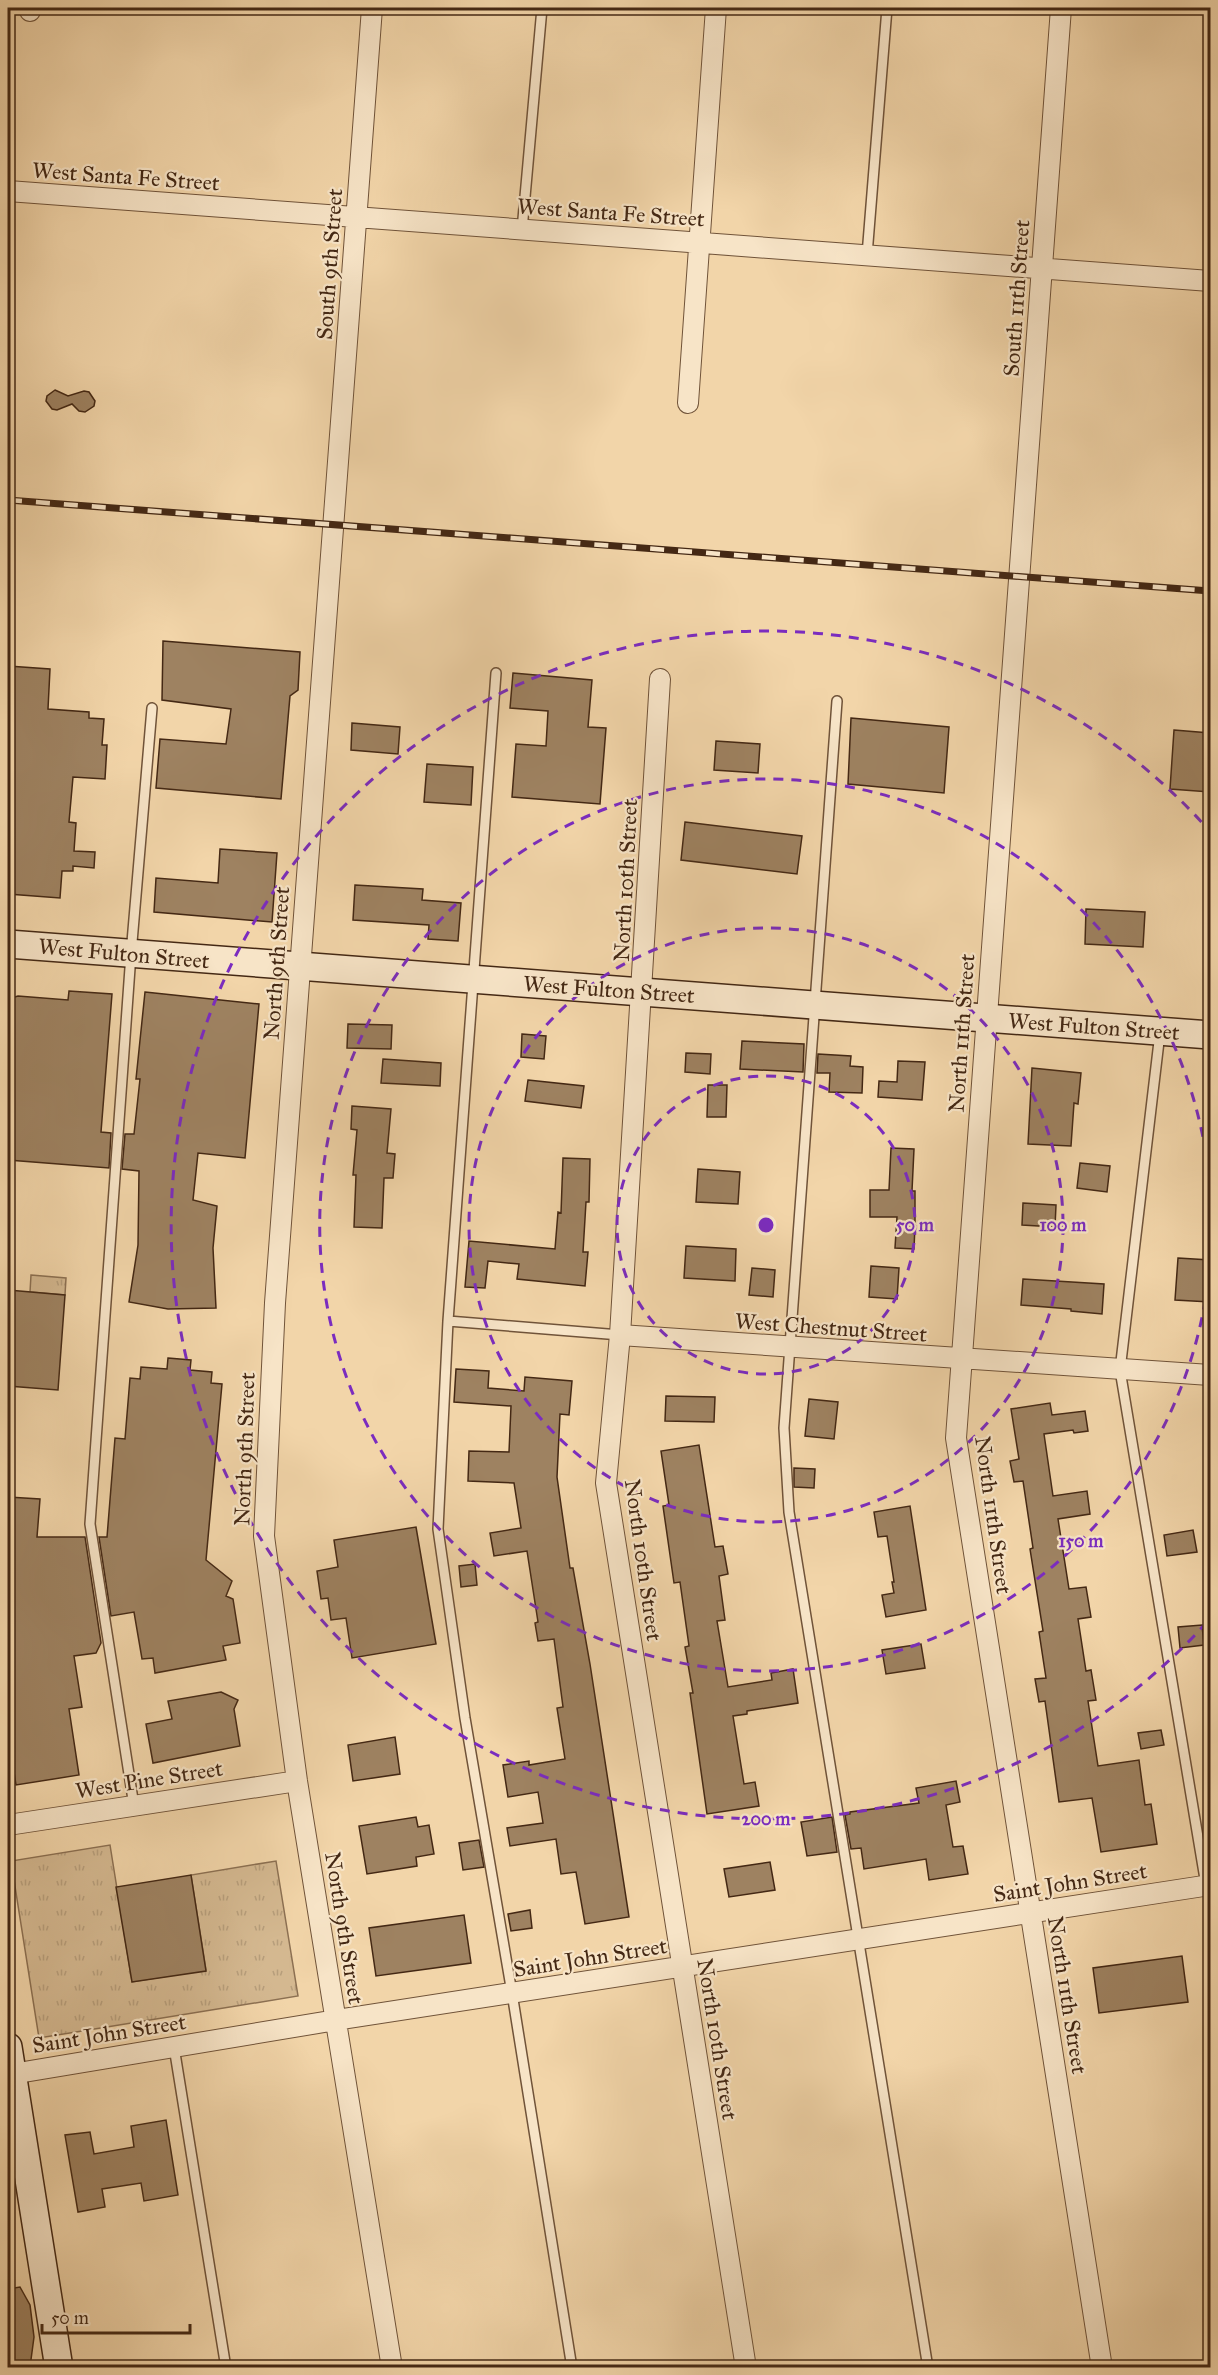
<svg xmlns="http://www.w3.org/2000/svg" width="1218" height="2375" font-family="'IM FELL Great Primer',serif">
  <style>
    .grass { fill: url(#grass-tufts); stroke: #8c7052; stroke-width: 1.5 }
    .building { fill: #9e8261; stroke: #442814; stroke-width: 1.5 }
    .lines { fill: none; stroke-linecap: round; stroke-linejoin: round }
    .lane-casing { stroke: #705339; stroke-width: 12 }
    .street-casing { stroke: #705339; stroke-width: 22 }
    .secondary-casing { stroke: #442814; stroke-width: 30 }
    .lane { stroke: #f7e4c7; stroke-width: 9 }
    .street { stroke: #f7e4c7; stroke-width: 20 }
    .secondary { stroke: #f7e4c7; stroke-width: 27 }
    .rail-casing { stroke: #442814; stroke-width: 7 }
    .rail { stroke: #f7e4c7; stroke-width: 4.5; stroke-dasharray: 14; stroke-linecap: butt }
    .ring { fill: none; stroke: #7b2cbf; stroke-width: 3; stroke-dasharray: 10 8 }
    .labels { text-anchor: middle; stroke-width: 4.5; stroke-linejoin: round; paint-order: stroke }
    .street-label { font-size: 22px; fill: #442814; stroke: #f7e4c7 }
    .centre { fill: #7b2cbf; stroke: #f7e4c7; stroke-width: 3 }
    .ring-label { font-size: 18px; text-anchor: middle; font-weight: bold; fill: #7b2cbf; stroke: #f7e4c7; stroke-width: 4.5; stroke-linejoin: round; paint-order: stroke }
  </style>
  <defs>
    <pattern id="grass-tufts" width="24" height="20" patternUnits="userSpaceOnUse" patternTransform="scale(1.5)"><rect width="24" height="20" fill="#d4b890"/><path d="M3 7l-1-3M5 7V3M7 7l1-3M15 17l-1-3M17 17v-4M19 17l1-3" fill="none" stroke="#b79e7b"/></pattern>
  </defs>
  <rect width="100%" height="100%" fill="#f2d5a9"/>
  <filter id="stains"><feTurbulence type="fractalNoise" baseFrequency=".00333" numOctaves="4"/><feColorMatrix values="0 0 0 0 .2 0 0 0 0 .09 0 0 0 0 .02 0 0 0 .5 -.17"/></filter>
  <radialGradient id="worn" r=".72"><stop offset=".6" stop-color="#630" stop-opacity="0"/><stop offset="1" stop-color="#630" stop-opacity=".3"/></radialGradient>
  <path class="grass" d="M 31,1275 L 66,1278 L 65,1295 L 30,1292 Z
    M 110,1845 L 132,1982 L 206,1970 L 191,1875 L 276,1861 L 298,1996 L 39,2038 L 11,1861 Z"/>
  <path class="building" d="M 55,390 L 68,396 L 84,391 L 89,392 L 95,401 L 94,406 L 85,412 L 79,411 L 72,404 L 57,410 L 52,409 L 46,401 L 47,396 Z
    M 163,641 L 300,652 L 298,690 L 290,696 L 281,799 L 156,788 L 160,739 L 226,744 L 231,709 L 162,700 Z
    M 8,666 L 50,669 L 48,709 L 89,712 L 89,718 L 104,719 L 102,745 L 107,745 L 105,779 L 73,777 L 69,822 L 76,823 L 74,851 L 95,852 L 94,868 L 73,866 L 73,871 L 62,871 L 60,898 L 8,894 Z
    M 513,673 L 592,680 L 588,727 L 606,728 L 600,804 L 512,797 L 516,744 L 546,746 L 548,711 L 510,708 Z
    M 851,718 L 949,727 L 944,793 L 848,784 Z
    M 352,723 L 400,727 L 398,754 L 351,750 Z
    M 1174,730 L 1210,733 L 1210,792 L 1170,789 Z
    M 716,741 L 760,744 L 758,773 L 714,770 Z
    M 427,764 L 473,767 L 471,805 L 424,802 Z
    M 685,822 L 802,836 L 797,874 L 681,860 Z
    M 220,849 L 277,853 L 272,922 L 154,912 L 156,878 L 218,883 Z
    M 355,885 L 423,889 L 422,900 L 461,903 L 458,941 L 428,939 L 429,925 L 353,920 Z
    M 1086,909 L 1145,912 L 1143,947 L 1085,944 Z
    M 69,991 L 112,994 L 101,1132 L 111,1133 L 109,1168 L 8,1160 L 8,999 L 18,996 L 68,1000 Z
    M 145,992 L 259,1004 L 245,1158 L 198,1153 L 193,1200 L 217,1206 L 213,1248 L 216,1308 L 168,1309 L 129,1302 L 138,1245 L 139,1171 L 122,1169 L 125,1134 L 134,1134 L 140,1079 L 136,1079 Z
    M 348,1024 L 392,1025 L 391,1049 L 347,1048 Z
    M 522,1034 L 546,1036 L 544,1059 L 521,1057 Z
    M 742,1041 L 804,1044 L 803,1072 L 740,1069 Z
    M 686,1053 L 711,1054 L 710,1074 L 685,1072 Z
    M 818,1054 L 851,1056 L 850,1066 L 863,1067 L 862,1093 L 829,1092 L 830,1073 L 817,1073 Z
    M 383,1059 L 441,1063 L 440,1086 L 381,1083 Z
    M 898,1061 L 925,1062 L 922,1100 L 878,1097 L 879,1081 L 897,1082 Z
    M 1032,1068 L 1081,1073 L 1078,1104 L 1074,1103 L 1071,1146 L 1028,1144 Z
    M 528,1080 L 584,1086 L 581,1108 L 525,1101 Z
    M 708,1085 L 727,1085 L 726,1117 L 707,1117 Z
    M 352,1106 L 391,1109 L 387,1153 L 395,1154 L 393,1178 L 384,1178 L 382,1228 L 354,1227 L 356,1175 L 353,1175 L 357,1130 L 351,1129 Z
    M 891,1148 L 914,1149 L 912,1191 L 915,1191 L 915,1225 L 914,1249 L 895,1248 L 897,1217 L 870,1217 L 870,1190 L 889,1190 Z
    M 563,1158 L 590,1159 L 589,1202 L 586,1202 L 583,1252 L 588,1252 L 585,1286 L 517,1279 L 519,1264 L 488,1261 L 485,1288 L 465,1287 L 469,1241 L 555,1249 L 558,1212 L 561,1213 Z
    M 1080,1163 L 1110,1166 L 1107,1192 L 1077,1188 Z
    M 698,1169 L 740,1172 L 738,1204 L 696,1202 Z
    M 1023,1203 L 1056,1205 L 1055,1227 L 1022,1225 Z
    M 686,1246 L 736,1249 L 735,1281 L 684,1278 Z
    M 1178,1258 L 1210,1260 L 1210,1302 L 1175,1300 Z
    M 871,1266 L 899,1268 L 897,1299 L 869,1297 Z
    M 752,1268 L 775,1270 L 773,1297 L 749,1295 Z
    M 1023,1279 L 1104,1284 L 1102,1314 L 1071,1311 L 1071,1309 L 1021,1305 Z
    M 8,1290 L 65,1295 L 58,1390 L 8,1386 Z
    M 168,1358 L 191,1360 L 190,1370 L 212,1372 L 211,1383 L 222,1384 L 206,1560 L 232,1581 L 226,1596 L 233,1599 L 240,1643 L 223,1646 L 226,1660 L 155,1673 L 153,1658 L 142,1659 L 134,1612 L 111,1616 L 99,1537 L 107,1537 L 115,1438 L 125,1439 L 130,1378 L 140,1379 L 141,1367 L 167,1369 Z
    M 456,1369 L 489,1371 L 488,1388 L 524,1391 L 525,1377 L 572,1381 L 569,1415 L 560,1414 L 557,1477 L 570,1568 L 573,1568 L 590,1664 L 629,1917 L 585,1924 L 576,1872 L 561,1874 L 556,1839 L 510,1846 L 507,1828 L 543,1823 L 538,1792 L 508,1797 L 503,1765 L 529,1761 L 529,1765 L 565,1759 L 557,1708 L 563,1707 L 554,1639 L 538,1641 L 535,1623 L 538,1622 L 527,1551 L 494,1556 L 490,1533 L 521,1528 L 514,1483 L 468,1481 L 469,1451 L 509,1452 L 511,1406 L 454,1402 Z
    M 666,1396 L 715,1397 L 714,1422 L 665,1421 Z
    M 809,1399 L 838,1402 L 834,1439 L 805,1436 Z
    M 1050,1403 L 1052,1415 L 1085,1411 L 1088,1431 L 1074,1433 L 1073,1430 L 1044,1434 L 1053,1496 L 1087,1491 L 1090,1514 L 1058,1519 L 1069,1589 L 1086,1587 L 1091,1617 L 1078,1619 L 1086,1671 L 1091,1670 L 1096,1700 L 1088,1701 L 1098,1766 L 1139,1760 L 1145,1805 L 1151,1804 L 1157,1844 L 1101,1852 L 1092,1798 L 1059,1802 L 1045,1701 L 1039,1702 L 1035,1679 L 1046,1678 L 1039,1632 L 1043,1631 L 1030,1549 L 1033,1548 L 1023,1481 L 1014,1482 L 1010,1461 L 1019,1459 L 1011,1409 Z
    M 699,1445 L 715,1547 L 723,1546 L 728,1574 L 719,1576 L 725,1620 L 717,1621 L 728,1687 L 772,1680 L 771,1673 L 793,1669 L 798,1703 L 747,1711 L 747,1714 L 733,1716 L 744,1784 L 755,1782 L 759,1806 L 707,1814 L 690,1693 L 693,1693 L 685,1647 L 689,1646 L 680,1582 L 674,1583 L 663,1506 L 669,1505 L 661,1451 Z
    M 794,1468 L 815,1469 L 814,1488 L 794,1487 Z
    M 8,1497 L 40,1499 L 37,1537 L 85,1537 L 101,1643 L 96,1653 L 74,1656 L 82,1707 L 69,1709 L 79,1775 L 16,1785 L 10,1746 L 8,1746 Z
    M 910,1506 L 926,1610 L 886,1617 L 882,1595 L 894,1593 L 892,1582 L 894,1582 L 887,1536 L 878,1537 L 874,1512 Z
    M 416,1527 L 436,1644 L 352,1658 L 346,1618 L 331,1620 L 328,1598 L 321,1599 L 317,1571 L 338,1567 L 334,1540 Z
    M 1193,1530 L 1197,1552 L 1167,1556 L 1164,1535 Z
    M 475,1564 L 477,1585 L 461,1587 L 459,1566 Z
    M 1202,1625 L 1204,1645 L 1180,1648 L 1178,1627 Z
    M 921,1644 L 925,1668 L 886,1674 L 882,1650 Z
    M 221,1692 L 238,1700 L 234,1709 L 240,1746 L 153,1763 L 146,1724 L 172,1719 L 168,1701 Z
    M 1161,1730 L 1164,1745 L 1141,1749 L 1138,1733 Z
    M 395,1737 L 400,1774 L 353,1781 L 348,1745 Z
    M 956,1781 L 960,1802 L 946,1805 L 953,1847 L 963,1846 L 968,1874 L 929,1880 L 926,1859 L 864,1869 L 861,1848 L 851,1849 L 845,1815 L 850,1814 L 850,1812 L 919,1803 L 916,1788 Z
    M 416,1817 L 418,1827 L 429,1825 L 434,1854 L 416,1857 L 417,1866 L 367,1874 L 359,1826 Z
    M 832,1817 L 837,1852 L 807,1856 L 801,1822 Z
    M 479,1840 L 484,1867 L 463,1870 L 459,1843 Z
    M 770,1862 L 775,1890 L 729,1897 L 724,1869 Z
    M 191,1875 L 206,1971 L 132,1982 L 116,1887 Z
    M 530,1910 L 532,1928 L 511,1931 L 508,1914 Z
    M 464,1915 L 471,1963 L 376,1976 L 369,1928 Z
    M 1182,1956 L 1188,2002 L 1099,2013 L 1093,1968 Z
    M 166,2120 L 178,2195 L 144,2201 L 141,2183 L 102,2189 L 105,2207 L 78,2212 L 65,2135 L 90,2132 L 94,2154 L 134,2147 L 131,2126 Z
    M 20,2287 L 30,2305 L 34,2337 L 30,2367 L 8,2367 L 8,2289 Z"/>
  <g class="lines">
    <defs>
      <path id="lane" d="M 522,230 L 542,8
        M 867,255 L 887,8
        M 496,673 L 448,1321 L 438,1529 L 465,1718 L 512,1993 L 572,2368
        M 837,701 L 784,1428 L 789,1512 L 928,2368
        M 1160,1033 L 1120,1370 L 1206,1885
        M 448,1321 L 620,1335
        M 134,1806 L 90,1524 L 131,954 L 152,708
        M 174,2047 L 226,2368"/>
      <path id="street" d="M 372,8 L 275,1303 L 264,1536 L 297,1781 L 392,2368
        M 1061,8 L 956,1438 L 1102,2368
        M 30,11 L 30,8
        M 8,191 L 1210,281
        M 688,403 L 716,8
        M 660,679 L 620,1335 L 606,1483 L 746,2368
        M 620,1335 L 1210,1375
        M 8,1825 L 297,1781
        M 12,2074 L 336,2020 L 1210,1885"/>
      <path id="secondary" d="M 8,944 L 1210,1035
        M 8,2047 L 59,2368"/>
    </defs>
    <use href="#lane" class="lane-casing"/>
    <use href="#street" class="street-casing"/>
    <use href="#secondary" class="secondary-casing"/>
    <use href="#lane" class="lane"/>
    <use href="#street" class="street"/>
    <use href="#secondary" class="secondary"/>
    <defs>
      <path id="rail" d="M 8,500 L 1210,591"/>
    </defs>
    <use href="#rail" class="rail-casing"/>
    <use href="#rail" class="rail"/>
  </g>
  <g class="ring">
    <circle cx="766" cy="1225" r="149"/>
    <circle cx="766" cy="1225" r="297"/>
    <path d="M1210 1264A446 446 0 1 1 1210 1186"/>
    <path d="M1207 1622A594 594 0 1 1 1207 828"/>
  </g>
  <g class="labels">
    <g class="street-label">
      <text transform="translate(126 176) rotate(4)" y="8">West Santa Fe Street</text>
      <text transform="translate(611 212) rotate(4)" y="8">West Santa Fe Street</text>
      <text transform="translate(329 264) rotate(-86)" y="8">South 9th Street</text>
      <text transform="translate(1016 298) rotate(-86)" y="8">South 11th Street</text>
      <text transform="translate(625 880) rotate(-87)" y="8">North 10th Street</text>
      <text transform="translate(124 953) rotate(5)" y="8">West Fulton Street</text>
      <text transform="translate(276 963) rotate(-86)" y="8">North 9th Street</text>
      <text transform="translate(609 989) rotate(4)" y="8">West Fulton Street</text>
      <text transform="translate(1094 1026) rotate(4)" y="8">West Fulton Street</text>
      <text transform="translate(961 1033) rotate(-86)" y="8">North 11th Street</text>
      <text transform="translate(831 1327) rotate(4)" y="8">West Chestnut Street</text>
      <text transform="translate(244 1449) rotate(-88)" y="8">North 9th Street</text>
      <text transform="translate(994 1515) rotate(82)" y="8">North 11th Street</text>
      <text transform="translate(644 1560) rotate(82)" y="8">North 10th Street</text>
      <text transform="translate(149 1779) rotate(-9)" y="8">West Pine Street</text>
      <text transform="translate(1070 1882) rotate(-9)" y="8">Saint John Street</text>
      <text transform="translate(345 1928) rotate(81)" y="8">North 9th Street</text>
      <text transform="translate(590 1957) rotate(-9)" y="8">Saint John Street</text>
      <text transform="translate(1068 1995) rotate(81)" y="8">North 11th Street</text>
      <text transform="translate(109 2033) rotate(-9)" y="8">Saint John Street</text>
      <text transform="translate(718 2039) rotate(81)" y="8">North 10th Street</text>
    </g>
  </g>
  <circle cx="766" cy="1225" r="9" class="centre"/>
  <g class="ring-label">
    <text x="915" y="1231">50 m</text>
    <text x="1063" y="1231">100 m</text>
    <text x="1081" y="1547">150 m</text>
    <text x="766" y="1825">200 m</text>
  </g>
  <rect width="1218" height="2375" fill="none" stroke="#f2d5a9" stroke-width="30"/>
  <rect x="9" y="9" width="1200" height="2357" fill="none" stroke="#442814" stroke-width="3"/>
  <rect x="15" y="15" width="1188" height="2345" fill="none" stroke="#442814" stroke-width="1.5"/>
  <path d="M42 2324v9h148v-9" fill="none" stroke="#442814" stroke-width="3"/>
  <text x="51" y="2324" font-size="18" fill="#442814" stroke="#f7e4c7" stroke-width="4.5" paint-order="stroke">50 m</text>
  <rect width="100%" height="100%" filter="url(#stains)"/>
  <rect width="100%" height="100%" fill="url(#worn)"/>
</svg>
